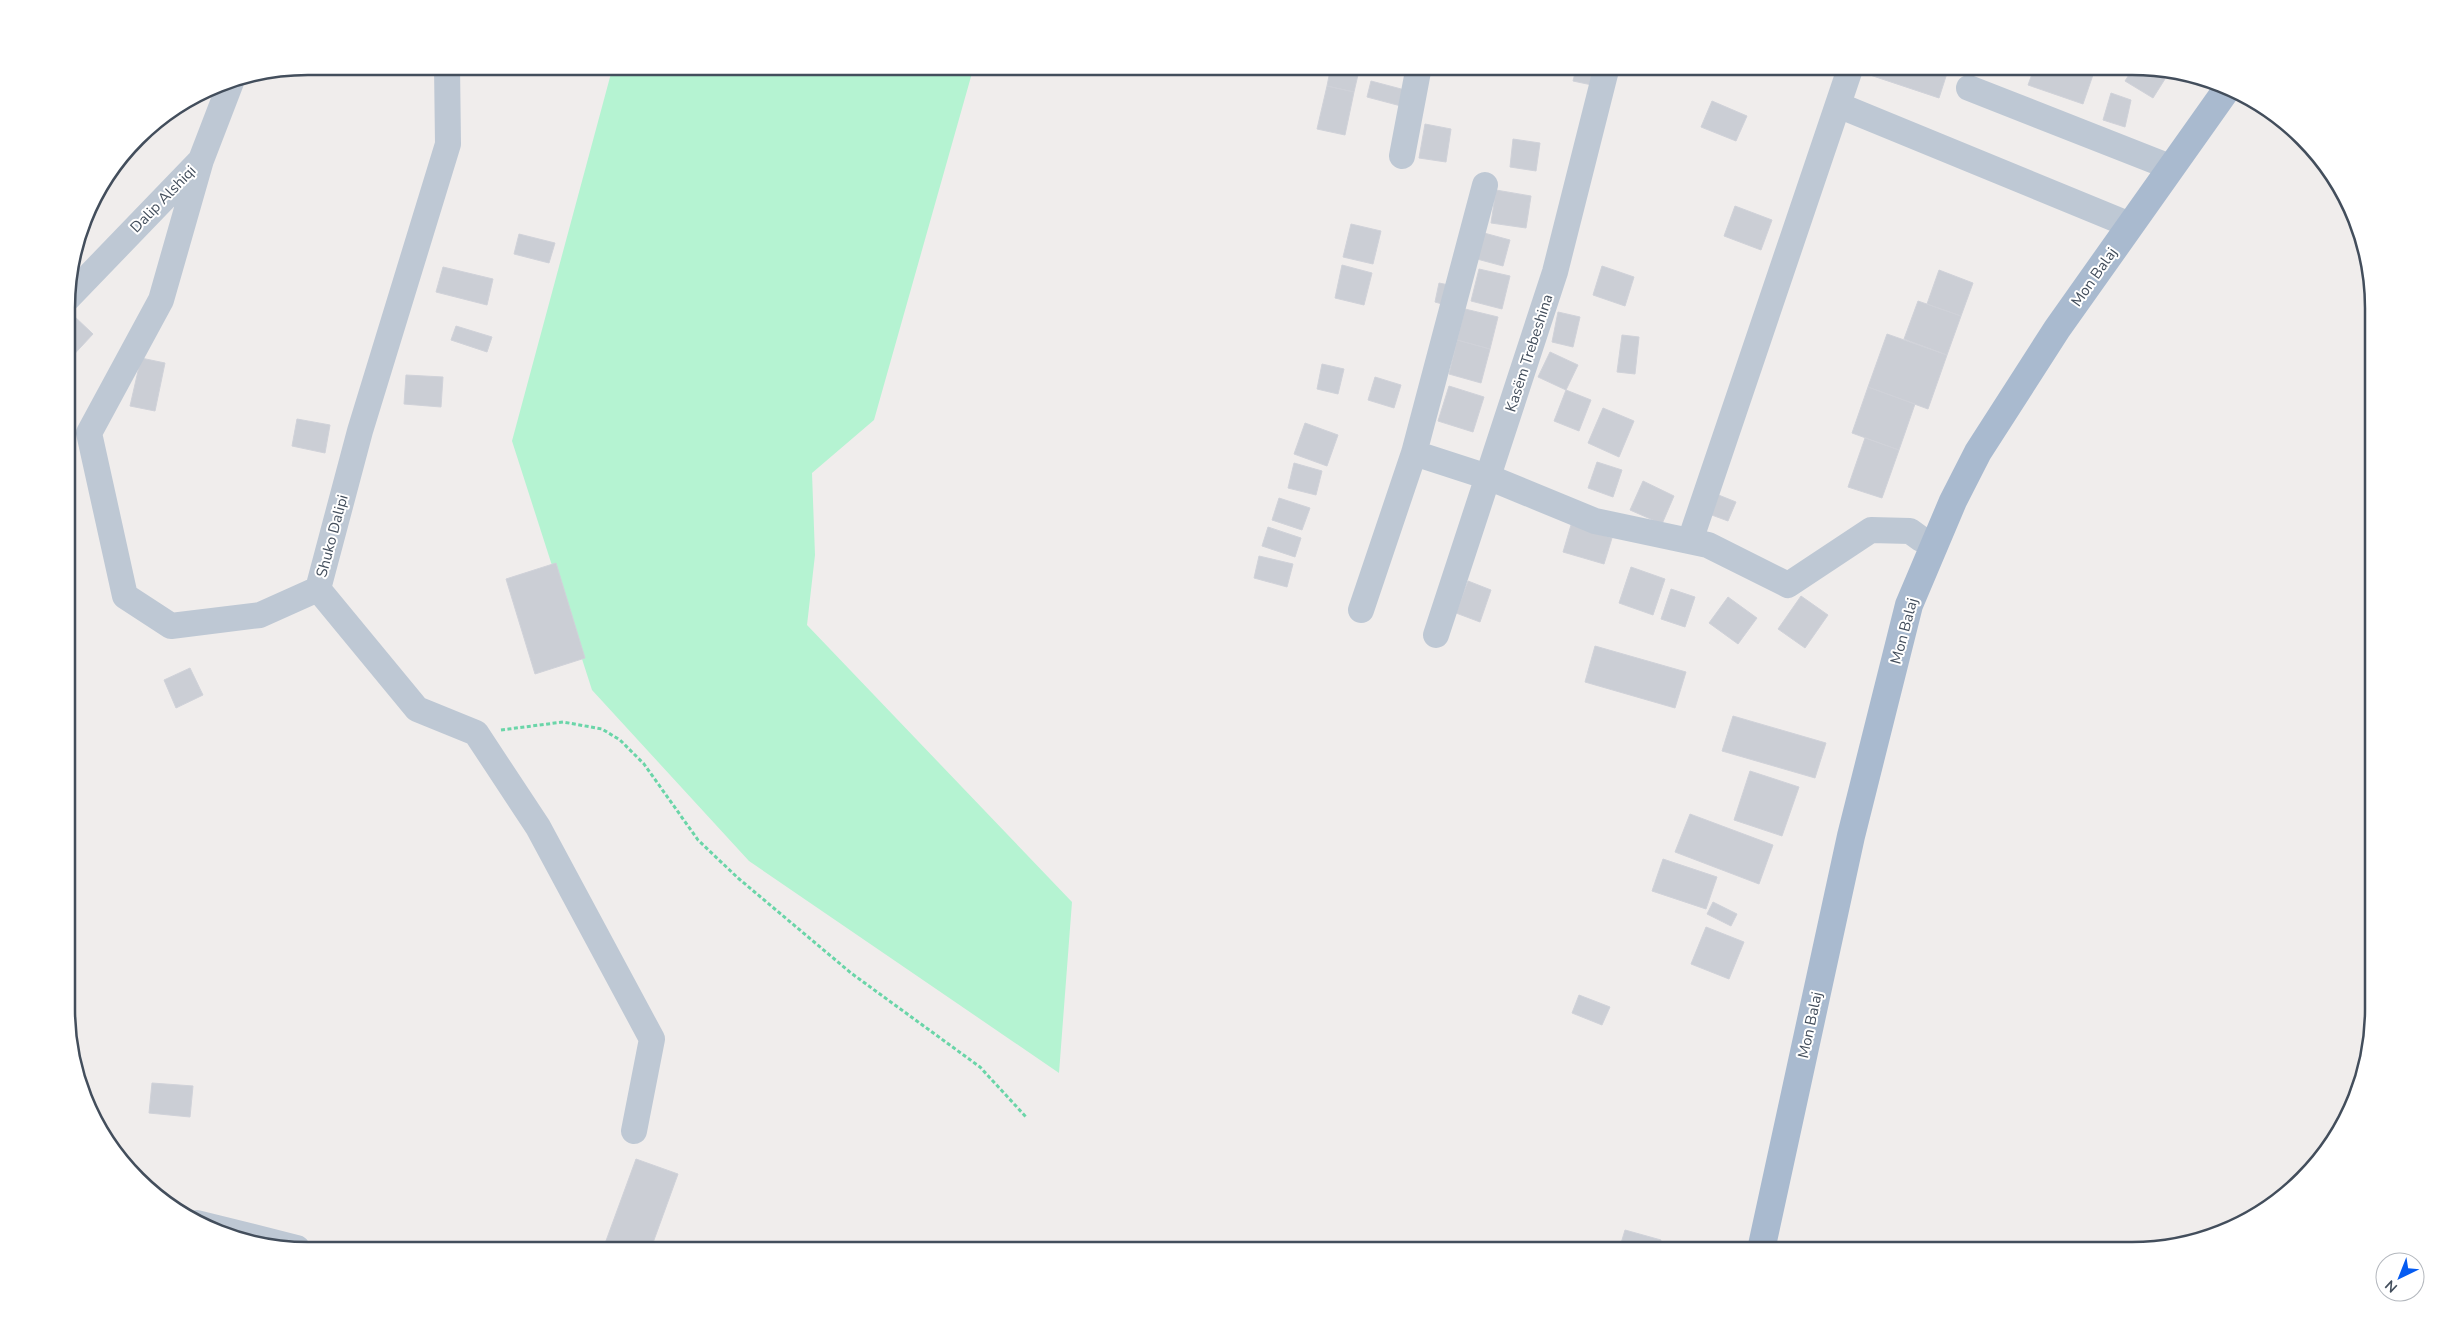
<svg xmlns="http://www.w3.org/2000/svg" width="2440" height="1317" font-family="'Nunito Sans',sans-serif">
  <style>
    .green { fill: #b5f3d2 }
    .building { fill: #cbced5; stroke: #d0d2d9 }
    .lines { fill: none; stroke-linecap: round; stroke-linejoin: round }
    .path { stroke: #6ad5a8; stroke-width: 3; stroke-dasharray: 4 2.5; stroke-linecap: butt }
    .minor { stroke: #bec8d4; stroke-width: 26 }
    .major { stroke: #a9bacf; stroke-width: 28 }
    .labels { text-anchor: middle; stroke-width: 4; stroke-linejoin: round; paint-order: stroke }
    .street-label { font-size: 15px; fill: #434e5c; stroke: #fff }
    .rim { fill: none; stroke: #434e5c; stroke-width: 2.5 }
  </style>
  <rect width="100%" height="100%" fill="#f0edec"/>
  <path class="green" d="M 613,66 L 974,66 L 874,420 L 812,473 L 815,555 L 807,625 L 1072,902 L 1059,1073 L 749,861 L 592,690 L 512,441 Z"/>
  <path class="building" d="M 1331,66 L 1360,66 L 1354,92 L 1327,86 Z
    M 1863,66 L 1947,66 L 1949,67 L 1939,98 L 1861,72 Z
    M 2035,66 L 2096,66 L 2083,104 L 2028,85 Z
    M 2134,67 L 2152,71 L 2165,79 L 2153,98 L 2125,81 Z
    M 1576,69 L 1595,73 L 1592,85 L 1573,81 Z
    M 1371,81 L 1405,90 L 1401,106 L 1367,97 Z
    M 1327,86 L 1354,92 L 1345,135 L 1317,129 Z
    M 2111,93 L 2131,100 L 2125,127 L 2103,120 Z
    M 1712,101 L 1747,116 L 1736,141 L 1701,127 Z
    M 1425,124 L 1451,129 L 1446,162 L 1419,158 Z
    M 1513,139 L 1540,143 L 1536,171 L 1510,167 Z
    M 1496,190 L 1531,196 L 1526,228 L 1491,223 Z
    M 1735,206 L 1772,220 L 1761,250 L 1724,236 Z
    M 1351,224 L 1381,231 L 1373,264 L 1343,257 Z
    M 1484,233 L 1510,240 L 1503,266 L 1477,259 Z
    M 519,234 L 555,243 L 549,263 L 514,254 Z
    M 1342,265 L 1372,273 L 1364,305 L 1335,298 Z
    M 1602,266 L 1634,277 L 1625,306 L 1593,295 Z
    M 443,267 L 493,279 L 487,305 L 436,292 Z
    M 1479,269 L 1510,276 L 1502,309 L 1471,301 Z
    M 1939,270 L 1973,283 L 1961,316 L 1927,304 Z
    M 1439,283 L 1454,286 L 1449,306 L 1435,302 Z
    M 1918,301 L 1961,316 L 1947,355 L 1904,339 Z
    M 1465,309 L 1498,317 L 1490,349 L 1457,340 Z
    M 1558,312 L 1580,317 L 1573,347 L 1552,342 Z
    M 74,316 L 93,334 L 67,362 L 67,324 Z
    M 456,326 L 492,337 L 487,352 L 451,340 Z
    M 1887,334 L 1947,355 L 1928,409 L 1868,387 Z
    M 1622,335 L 1639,337 L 1635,374 L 1617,372 Z
    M 1457,340 L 1490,349 L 1481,383 L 1449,374 Z
    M 1550,352 L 1578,365 L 1566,390 L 1538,377 Z
    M 141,358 L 165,363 L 155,411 L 130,406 Z
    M 1322,364 L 1344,369 L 1338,394 L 1317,389 Z
    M 406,375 L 443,377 L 441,407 L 404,404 Z
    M 1375,377 L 1401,385 L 1394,408 L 1368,400 Z
    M 1449,386 L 1484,397 L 1473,432 L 1438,421 Z
    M 1868,387 L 1915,404 L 1899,450 L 1852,433 Z
    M 1566,390 L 1591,400 L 1579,431 L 1554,421 Z
    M 1603,408 L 1634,421 L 1619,457 L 1588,443 Z
    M 297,419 L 330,425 L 325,453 L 292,446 Z
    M 1305,423 L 1338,435 L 1327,466 L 1294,454 Z
    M 1865,438 L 1899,450 L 1882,498 L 1848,487 Z
    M 1597,462 L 1622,470 L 1613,497 L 1588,488 Z
    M 1294,463 L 1322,471 L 1316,495 L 1288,488 Z
    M 1643,481 L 1674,496 L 1662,524 L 1630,510 Z
    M 1716,494 L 1736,502 L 1728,521 L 1709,514 Z
    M 1279,498 L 1310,508 L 1302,530 L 1272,520 Z
    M 1571,525 L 1612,538 L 1604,564 L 1563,552 Z
    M 1268,527 L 1301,538 L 1295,557 L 1262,546 Z
    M 1259,556 L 1293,564 L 1287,587 L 1254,578 Z
    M 556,563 L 585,658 L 535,674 L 506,579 Z
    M 1631,567 L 1665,579 L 1653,615 L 1619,603 Z
    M 1468,581 L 1491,590 L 1480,622 L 1456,613 Z
    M 1671,589 L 1695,597 L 1685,627 L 1661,619 Z
    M 1801,596 L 1828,615 L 1805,648 L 1778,629 Z
    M 1728,597 L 1757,618 L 1738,644 L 1709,623 Z
    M 1595,646 L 1686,672 L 1675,708 L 1585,682 Z
    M 190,668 L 203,695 L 176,708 L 164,680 Z
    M 1733,716 L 1826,743 L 1815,778 L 1722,751 Z
    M 1750,771 L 1799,787 L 1782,836 L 1734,820 Z
    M 1690,814 L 1773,845 L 1759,884 L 1675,852 Z
    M 1663,859 L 1717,877 L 1706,909 L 1652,891 Z
    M 1713,902 L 1737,914 L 1731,926 L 1707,914 Z
    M 1706,927 L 1744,942 L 1729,979 L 1691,964 Z
    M 1579,995 L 1610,1007 L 1602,1025 L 1572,1013 Z
    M 152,1083 L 193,1086 L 190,1117 L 149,1113 Z
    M 636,1159 L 678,1174 L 650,1251 L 609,1251 L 603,1249 Z
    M 1625,1230 L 1661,1240 L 1658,1250 L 1619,1250 Z"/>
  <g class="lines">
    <path class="path" d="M 501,730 L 563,722 L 602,729 L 620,740 L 644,764 L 698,840 L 738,878 L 851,973 L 980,1067 L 1027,1118"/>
    <path class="minor" d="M 1969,88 L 2170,167
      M 1838,105 L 2130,225
      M 1402,156 L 1419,66
      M 201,160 L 161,300 L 89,433 L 125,596 L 171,626 L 260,615 L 318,589 L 360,431 L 448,144 L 447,66
      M 67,299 L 201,160 L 231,82
      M 1414,453 L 1488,477 L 1595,521 L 1708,545 L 1788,585 L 1871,530 L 1910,531 L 1921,539 L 1935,542
      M 1690,541 L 1851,66
      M 318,589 L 417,709 L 476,733 L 538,827 L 652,1039 L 634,1131
      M 1361,610 L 1414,453 L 1485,185
      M 1436,635 L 1555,272 L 1607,66
      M 197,1223 L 297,1248"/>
    <path class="major" d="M 1761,1250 L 1851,836 L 1909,605 L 1953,501 L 1978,452 L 2057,329 L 2227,89"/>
  </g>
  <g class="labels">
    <g class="street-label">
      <text transform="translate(163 199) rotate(-46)" y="5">Dalip Alshiqi</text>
      <text transform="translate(2094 277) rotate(-55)" y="5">Mon Balaj</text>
      <text transform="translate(1529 353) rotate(-72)" y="5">Kasëm Trebeshina</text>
      <text transform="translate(332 536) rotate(-75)" y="5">Shuko Dalipi</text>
      <text transform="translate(1904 631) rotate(-75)" y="5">Mon Balaj</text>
      <text transform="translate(1810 1025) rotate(-78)" y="5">Mon Balaj</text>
    </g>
  </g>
  <path d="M0 0H2440V1317H0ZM308 75H2132A233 233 0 0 1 2365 308V1009A233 233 0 0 1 2132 1242H308A233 233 0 0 1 75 1009V308A233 233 0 0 1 308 75Z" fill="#fff" fill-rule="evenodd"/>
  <path class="rim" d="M308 75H2132A233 233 0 0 1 2365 308V1009A233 233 0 0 1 2132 1242H308A233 233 0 0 1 75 1009V308A233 233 0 0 1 308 75Z"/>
  <g transform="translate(2400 1277) rotate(223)"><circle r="24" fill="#ffffff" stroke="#b4b8be"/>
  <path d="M0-4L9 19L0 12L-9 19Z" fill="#055bf1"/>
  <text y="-8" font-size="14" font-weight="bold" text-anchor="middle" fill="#434e5c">N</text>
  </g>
</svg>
